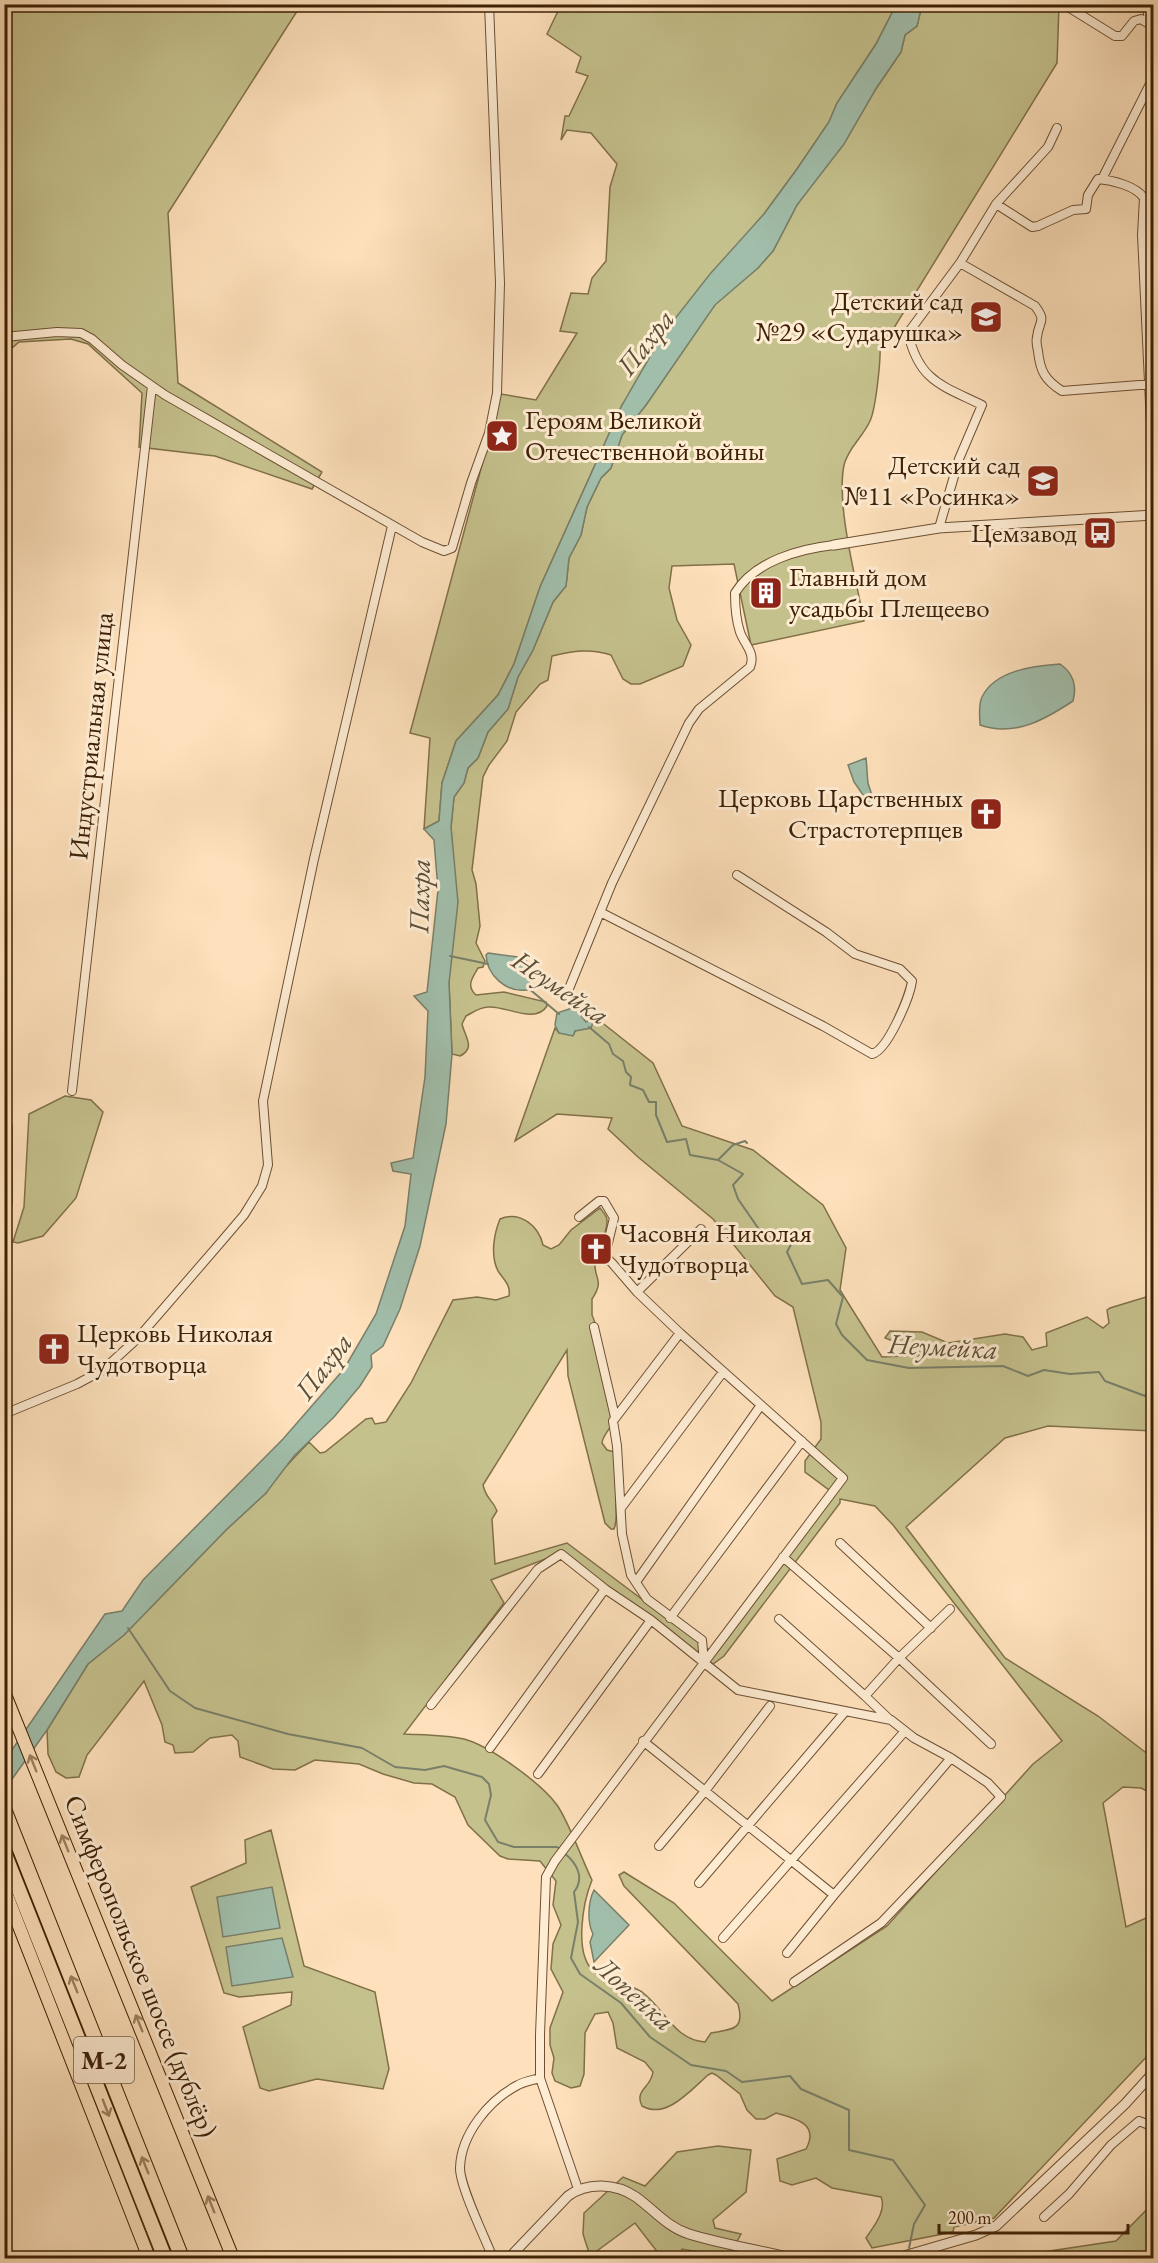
<svg xmlns="http://www.w3.org/2000/svg" width="1158" height="2263" font-family="'EB Garamond',serif">
  <style>
    .green { fill: #c5c18d; stroke: #817049; stroke-width: 1.5; fill-rule: evenodd }
    .water { fill: #a1beab; stroke: #797f69; stroke-width: 1.5 }
    .lines { fill: none; stroke-linecap: round; stroke-linejoin: round }
    .stream { stroke: #797f69; stroke-width: 2 }
    .minor-casing { stroke: #6d5033; stroke-width: 10 }
    .tertiary-casing { stroke: #6d5033; stroke-width: 11 }
    .primary-casing { stroke: #3d2005; stroke-width: 14 }
    .motorway-casing { stroke: #3d2005; stroke-width: 16 }
    .minor { stroke: #feecd3; stroke-width: 8 }
    .tertiary { stroke: #feecd3; stroke-width: 9 }
    .primary { stroke: #fee1bc; stroke-width: 12 }
    .motorway { stroke: #fee1bc; stroke-width: 14 }
    .oneway { stroke: #9e8060 }
    .labels { text-anchor: middle; stroke-width: 6; stroke-linejoin: round; paint-order: stroke }
    .shield { fill: #feecd3; stroke: #775d43; stroke-width: 1.5 }
    .shield-label { font-size: 26px; font-weight: bold; fill: #3d2005 }
    .poi-label { font-size: 27px; fill: #3d2005; stroke: #feecd3; text-anchor: end }
    .street-label { font-size: 27px; fill: #3d2005; stroke: #feecd3 }
    .water-label { font-size: 28px; font-style: italic; fill: #5b4f37; stroke: #feecd3 }
  </style>
  <rect width="100%" height="100%" fill="#fee1bc"/>
  <filter id="stains"><feTurbulence type="fractalNoise" baseFrequency=".00333" numOctaves="4"/><feColorMatrix values="0 0 0 0 .2 0 0 0 0 .09 0 0 0 0 .02 0 0 0 .5 -.17"/></filter>
  <radialGradient id="worn" r=".72"><stop offset=".6" stop-color="#630" stop-opacity="0"/><stop offset="1" stop-color="#630" stop-opacity=".3"/></radialGradient>
  <path class="green" d="M 5,5 L 301,5 L 168,213 L 178,383 L 322,472 L 312,489 L 215,456 L 139,447 L 142,393 L 88,344 L 71,339 L 19,342 L 5,354 Z
    M 561,5 L 896,5 L 876,44 L 837,103 L 829,122 L 797,169 L 764,214 L 739,243 L 622,405 L 540,587 L 514,664 L 498,695 L 456,741 L 442,783 L 439,821 L 424,829 L 430,738 L 410,733 L 501,394 L 536,400 L 577,333 L 560,331 L 571,293 L 588,294 L 592,278 L 606,261 L 610,187 L 617,164 L 591,133 L 567,130 L 561,140 L 565,116 L 569,116 L 588,76 L 576,72 L 581,57 L 547,34 Z
    M 922,5 L 1059,5 L 1057,63 L 889,336 L 880,344 C 881,359 876,408 870,421 C 863,437 848,448 844,465 C 836,505 856,579 864,621 L 751,645 L 734,564 L 672,566 L 669,588 L 677,620 L 691,645 L 683,666 L 640,684 L 631,684 L 623,679 L 611,655 C 590,648 573,651 552,656 L 548,680 L 540,684 L 516,712 L 507,741 L 489,765 L 483,777 L 472,870 L 476,884 L 480,926 L 476,943 L 485,961 L 483,967 L 478,968 C 472,978 466,986 476,995 L 504,992 L 546,1002 L 547,1006 C 535,1025 505,1005 488,1007 C 480,1007 472,1013 466,1016 L 462,1024 C 465,1037 476,1048 460,1056 L 452,1054 L 449,983 L 453,860 L 451,827 L 454,797 L 464,783 L 468,768 L 478,758 L 488,732 L 508,709 L 518,677 L 533,650 L 553,602 L 566,586 L 569,558 L 581,535 L 587,507 L 601,478 L 611,468 L 622,435 L 646,405 L 715,304 L 758,268 L 773,251 L 797,205 L 901,52 L 905,35 L 917,26 Z
    M 595,1017 L 653,1063 L 682,1126 L 753,1150 L 823,1205 L 846,1248 L 840,1290 L 882,1357 L 929,1355 L 885,1338 L 890,1331 L 922,1332 L 948,1343 L 1005,1334 L 1023,1337 L 1032,1350 L 1047,1346 L 1046,1333 L 1087,1317 L 1103,1328 L 1109,1323 L 1107,1310 L 1110,1308 L 1146,1297 L 1153,1299 L 1153,1431 L 1048,1426 L 1005,1438 L 906,1527 L 1005,1658 L 1098,1716 L 1153,1758 L 1153,1794 L 1141,1788 L 1123,1787 L 1103,1803 L 1126,1927 L 1153,1915 L 1153,2050 L 994,2218 L 954,2227 L 953,2232 L 872,2248 L 866,2238 C 873,2227 887,2211 881,2197 L 832,2188 L 816,2178 L 792,2185 L 780,2181 L 777,2159 L 806,2149 C 820,2123 794,2118 776,2113 L 765,2119 L 756,2119 L 747,2110 L 740,2094 L 716,2075 L 712,2073 L 708,2075 C 691,2090 666,2120 642,2106 C 634,2090 651,2088 653,2072 L 645,2062 L 617,2048 L 613,2023 L 608,2012 L 595,2014 L 585,2033 L 584,2074 L 580,2086 L 571,2088 L 555,2081 L 552,2073 L 554,2058 L 550,2045 L 550,2028 L 563,1992 L 551,1969 L 553,1944 L 561,1925 L 553,1905 L 556,1881 L 540,1861 L 508,1859 L 500,1856 L 468,1825 L 455,1797 L 432,1784 L 414,1783 L 383,1774 L 359,1764 L 315,1760 L 295,1770 L 273,1769 L 240,1757 L 238,1741 L 232,1735 L 210,1738 L 193,1752 L 175,1753 L 173,1745 L 165,1742 L 162,1725 L 144,1681 L 87,1755 L 79,1777 L 66,1778 L 56,1772 L 48,1754 L 47,1730 L 88,1664 L 124,1635 L 226,1530 L 266,1493 L 275,1478 L 309,1442 L 320,1453 L 325,1452 L 366,1419 L 372,1418 L 375,1424 L 386,1422 L 411,1383 L 453,1300 L 477,1297 L 496,1300 L 509,1296 C 511,1285 504,1280 498,1271 C 490,1255 494,1234 500,1219 C 521,1210 539,1227 543,1245 L 551,1249 L 559,1245 L 571,1230 L 600,1208 C 603,1212 607,1216 607,1220 C 608,1235 596,1248 595,1263 C 594,1280 605,1279 592,1299 L 592,1315 C 597,1325 617,1409 614,1419 C 612,1428 603,1434 602,1443 L 607,1450 L 615,1452 L 621,1487 C 611,1504 620,1514 614,1529 L 611,1529 L 605,1523 L 568,1376 L 567,1350 L 483,1485 C 487,1501 492,1498 497,1511 L 492,1519 L 495,1564 L 567,1543 L 715,1654 L 833,1493 L 805,1472 L 805,1461 L 821,1439 L 821,1422 L 793,1307 L 775,1296 L 713,1219 L 638,1157 L 608,1129 L 612,1118 L 557,1114 L 515,1141 L 555,1028 L 559,1033 L 574,1034 L 575,1031 L 595,1020 ZM 840,1499 L 875,1506 L 893,1525 L 1062,1741 L 1033,1764 L 887,1926 L 772,2001 L 674,1903 L 624,1872 L 619,1875 L 624,1886 L 738,2004 C 745,2030 733,2029 711,2033 L 705,2042 C 674,2040 664,2008 642,1992 C 628,1983 609,1981 595,1972 C 573,1956 583,1902 592,1880 C 582,1860 569,1822 557,1805 C 541,1783 490,1746 464,1739 C 445,1735 423,1735 404,1734 L 504,1603 L 491,1580 L 558,1554 L 713,1664 L 724,1656 L 840,1503 Z
    M 65,1096 L 91,1100 L 103,1112 L 76,1198 L 43,1236 L 18,1243 L 13,1242 L 24,1207 L 29,1114 Z
    M 6,1122 L 12,1125 L 12,1204 L 5,1233 L 4,1123 Z
    M 271,1830 L 304,1966 L 375,1992 L 389,2069 L 383,2089 L 317,2079 L 269,2091 L 260,2088 L 243,2027 L 291,2005 L 292,1992 L 239,1997 L 224,1993 L 191,1887 L 246,1863 L 245,1840 Z
    M 718,2146 L 751,2150 L 746,2192 L 713,2220 L 715,2228 L 741,2234 L 730,2254 L 711,2254 L 682,2249 L 679,2258 L 662,2258 L 635,2223 L 590,2256 L 583,2234 L 584,2213 L 623,2177 L 645,2186 L 677,2152 Z
    M 1153,2203 L 1153,2258 L 1017,2258 L 1023,2255 L 1116,2241 Z"/>
  <path class="water" d="M 896,5 L 922,5 L 917,26 L 905,35 L 901,52 L 877,87 L 844,144 L 797,205 L 773,251 L 758,268 L 715,305 L 646,405 L 622,435 L 611,468 L 601,478 L 587,507 L 581,535 L 569,558 L 566,586 L 553,602 L 533,650 L 518,677 L 508,709 L 488,732 L 478,758 L 468,768 L 464,783 L 454,797 L 451,827 L 458,902 L 449,983 L 452,1054 L 446,1124 L 420,1246 L 400,1309 L 383,1346 L 371,1355 L 372,1367 L 360,1386 L 334,1417 L 294,1456 L 266,1493 L 226,1530 L 124,1635 L 88,1664 L 47,1730 L 5,1789 L 5,1760 L 105,1614 L 122,1611 L 143,1580 L 283,1439 L 344,1369 L 376,1314 L 405,1226 L 411,1174 L 393,1171 L 391,1163 L 413,1158 L 425,1077 L 428,1011 L 414,996 L 427,992 L 438,890 L 434,840 L 424,829 L 439,821 L 442,783 L 456,741 L 498,695 L 514,664 L 540,587 L 622,405 L 663,334 L 710,274 L 764,214 L 797,169 L 829,122 L 837,103 L 876,44 Z
    M 1060,664 C 1073,673 1077,686 1073,701 C 1044,720 1015,737 980,725 C 980,717 978,705 982,697 C 995,670 1034,666 1060,664 Z
    M 866,758 C 867,767 867,774 868,783 C 870,791 873,795 873,803 L 870,805 L 854,782 L 848,765 Z
    M 488,953 L 518,957 L 526,960 L 531,970 L 529,988 L 527,990 C 506,993 487,975 486,955 Z
    M 578,1006 L 584,1009 L 582,1017 L 586,1022 L 595,1017 L 591,1028 L 575,1031 L 573,1036 L 559,1033 L 555,1025 L 557,1013 Z
    M 272,1887 L 280,1928 L 223,1937 L 217,1897 Z
    M 594,1890 L 629,1925 L 594,1962 L 590,1942 L 593,1934 C 587,1922 588,1902 594,1890 Z
    M 282,1938 L 293,1977 L 232,1986 L 226,1947 Z"/>
  <g class="lines">
    <path class="stream" d="M 450,956 L 488,964
      M 527,987 L 559,1014
      M 589,1027 L 609,1044 L 613,1054 L 623,1061 L 626,1072 L 631,1077 L 630,1085 L 643,1090 L 649,1102 L 656,1102 L 656,1115 L 667,1142 L 686,1139 L 690,1155 L 718,1160 L 743,1174 L 733,1185 L 738,1199 L 765,1238 L 795,1237 L 787,1252 L 802,1284 L 828,1280 L 843,1297 L 836,1324 L 842,1335 L 867,1360 L 909,1368 L 1003,1366 L 1028,1376 L 1044,1370 L 1070,1374 L 1099,1372 L 1105,1381 L 1145,1396 L 1154,1383
      M 718,1160 L 733,1145 L 745,1141 L 747,1143
      M 128,1628 L 170,1691 L 195,1708 L 288,1734 L 362,1748 L 395,1767 L 425,1770 L 444,1766 L 482,1777 L 489,1784 L 491,1795 L 485,1820 L 498,1842 L 514,1847 L 557,1847 L 560,1849
      M 564,1853 C 577,1863 585,1878 574,1892 L 578,1922 L 571,1958 L 580,1974 L 621,2003 L 650,2037 L 691,2065 L 726,2071 L 742,2082 L 790,2076 L 801,2089 L 849,2110 L 849,2150 L 893,2160 L 925,2205 L 914,2224 L 909,2248"/>
    <defs>
      <path id="minor" d="M 1147,4 L 1149,23
        M 1065,5 L 1115,36 L 1122,36 L 1134,21 L 1141,19 L 1154,27
        M 1102,179 L 1154,76
        M 996,204 L 1032,227 L 1038,226 L 1073,210 L 1086,209 L 1088,195 L 1098,179 C 1112,180 1136,186 1144,198 L 1142,235 L 1154,487
        M 960,263 L 1035,306 C 1047,322 1039,320 1037,337 C 1036,341 1037,347 1038,351 C 1040,371 1045,380 1062,391 L 1152,384
        M 4,337 L 57,332 L 81,333 L 92,339 L 122,365 L 165,395 L 422,542 L 444,551 L 452,548 L 471,483 L 489,433 L 497,393 L 500,283 L 489,4
        M 939,528 L 959,459 L 982,405 C 941,385 919,381 908,333 L 960,263 L 996,204 L 1048,147 L 1057,128
        M 600,912 L 823,1026 L 872,1054 C 888,1050 910,996 912,981 L 900,969 L 855,954 L 826,932 L 737,875
        M 568,991 L 612,883 L 689,723 L 699,709 L 750,667 C 756,653 744,644 740,632 C 736,620 735,605 735,593 C 755,561 799,549 834,545
        M 72,1091 L 152,386
        M 637,1292 L 701,1229
        M 594,1327 L 615,1417
        M 680,1333 L 613,1421 L 617,1446 L 622,1534 L 631,1575 L 647,1599 L 702,1640 L 704,1663
        M 4,1414 L 77,1384 L 103,1370 L 138,1338 L 221,1242 L 244,1215 L 262,1186 L 268,1165 L 263,1101 L 314,859 L 392,526
        M 621,1508 L 723,1372
        M 840,1543 L 931,1628
        M 783,1557 L 899,1658 L 991,1744
        M 636,1582 L 761,1405
        M 670,1618 L 802,1441
        M 779,1619 L 865,1696
        M 431,1705 L 538,1569 L 561,1554 L 605,1589 L 651,1620 L 738,1690 L 891,1720 L 914,1738 L 951,1758 L 988,1783 L 1001,1797 L 881,1923 L 794,1982
        M 889,1719 L 865,1696 L 899,1658 L 950,1609
        M 643,1741 L 834,1895 L 787,1953
        M 490,1748 L 605,1589
        M 538,1774 L 651,1620
        M 659,1846 L 705,1791 L 770,1706
        M 699,1883 L 844,1713
        M 834,1895 L 951,1758
        M 723,1938 L 905,1731
        M 578,2189 L 540,2078 L 540,2035 L 546,1877 L 555,1861 L 843,1478 L 680,1333 L 637,1292 L 612,1263 L 607,1258 L 606,1251 L 614,1218 L 604,1201 L 599,1201 L 579,1217
        M 1044,2217 L 1069,2194 L 1111,2145 L 1139,2121 L 1154,2127
        M 493,2258 C 485,2238 460,2187 460,2168 C 461,2134 489,2100 518,2085 C 525,2081 533,2080 540,2078"/>
      <path id="tertiary" d="M 834,545 L 939,528 L 1154,515
        M 509,2258 L 568,2196 C 587,2182 616,2183 636,2197 C 654,2210 667,2227 689,2234 C 722,2244 758,2250 792,2258
        M 897,2258 L 976,2235 L 996,2226 L 1125,2104 L 1154,2072"/>
      <path id="primary" d="M 4,1692 L 233,2258
        M 4,1888 L 149,2258"/>
      <path id="motorway" d="M 4,1809 L 182,2258
        M 4,1852 L 165,2258"/>
    </defs>
    <use href="#minor" class="minor-casing"/>
    <use href="#tertiary" class="tertiary-casing"/>
    <use href="#primary" class="primary-casing"/>
    <use href="#motorway" class="motorway-casing"/>
    <use href="#minor" class="minor"/>
    <use href="#tertiary" class="tertiary"/>
    <use href="#primary" class="primary"/>
    <use href="#motorway" class="motorway"/>
  </g>
  <defs><path id="oneway-shaft" d="M-6 0H5M1.5-3L5.5 0L1.5 3" fill="none" stroke-width="1.6" stroke-linecap="round" stroke-linejoin="round" transform="scale(1.5)"/></defs>
  <g class="oneway">
    <use href="#oneway-shaft" transform="translate(33 1763) rotate(-112)"/>
    <use href="#oneway-shaft" transform="translate(65 1843) rotate(-112)"/>
    <use href="#oneway-shaft" transform="translate(74 1984) rotate(-112)"/>
    <use href="#oneway-shaft" transform="translate(139 2023) rotate(-112)"/>
    <use href="#oneway-shaft" transform="translate(106 2108) rotate(69)"/>
    <use href="#oneway-shaft" transform="translate(145 2165) rotate(-112)"/>
    <use href="#oneway-shaft" transform="translate(211 2204) rotate(-112)"/>
  </g>
  <defs>
    <symbol id="school-square" viewBox="-11 -11 22 22"><rect x="-9" y="-9" width="18" height="18" rx="4" fill="#8f2418" stroke="#feecd3"/><path d="M0-5L7-2L0 1L-7-2ZM-4 1L0 2.5L4 1V4Q0 6-4 4Z" fill="#fff"/></symbol>
    <symbol id="sight-square" viewBox="-11 -11 22 22"><rect x="-9" y="-9" width="18" height="18" rx="4" fill="#8f2418" stroke="#feecd3"/><path d="M0-6L1.8-2.2L6-1.7L2.9 1.2L3.7 5.4L0 3.3L-3.7 5.4L-2.9 1.2L-6-1.7L-1.8-2.2Z" fill="#fff"/></symbol>
    <symbol id="bus-square" viewBox="-11 -11 22 22"><rect x="-9" y="-9" width="18" height="18" rx="4" fill="#8f2418" stroke="#feecd3"/><path d="M-5-6H5V4H4V6H2V4H-2V6H-4V4H-5ZM-3.5-4V0h7V-4ZM-3.5 1.2v1.5H-2V1.2ZM2 1.2v1.5H3.5V1.2Z" fill="#fff"/></symbol>
    <symbol id="building-square" viewBox="-11 -11 22 22"><rect x="-9" y="-9" width="18" height="18" rx="4" fill="#8f2418" stroke="#feecd3"/><path d="M-4-6H4V6H1V3H-1V6H-4ZM-2.5-4.3h1.7v1.8h-1.7ZM.8-4.3h1.7v1.8H.8ZM-2.5-1h1.7V.8h-1.7ZM.8-1h1.7V.8H.8Z" fill="#fff"/></symbol>
    <symbol id="church-square" viewBox="-11 -11 22 22"><rect x="-9" y="-9" width="18" height="18" rx="4" fill="#8f2418" stroke="#feecd3"/><path d="M-1.2-6h2.4v3.5h3.3v2.4h-3.3V6h-2.4V-.1h-3.3v-2.4h3.3Z" fill="#fff"/></symbol>
  </defs>
  <g fill-rule="evenodd">
    <use href="#school-square" x="967" y="298" width="38" height="38"/>
    <use href="#sight-square" x="483" y="417" width="38" height="38"/>
    <use href="#school-square" x="1024" y="462" width="38" height="38"/>
    <use href="#bus-square" x="1081" y="514" width="38" height="38"/>
    <use href="#building-square" x="747" y="574" width="38" height="38"/>
    <use href="#church-square" x="967" y="795" width="38" height="38"/>
    <use href="#church-square" x="577" y="1230" width="38" height="38"/>
    <use href="#church-square" x="35" y="1330" width="38" height="38"/>
  </g>
  <g class="labels">
    <rect class="shield" x="74" y="2037" width="60" height="46" rx="4.5"/>
    <g class="shield-label">
      <text x="104" y="2069">М-2</text>
    </g>
    <g class="poi-label">
      <text x="963" y="310">Детский сад<tspan x="963" dy="31">№29 «Сударушка»</tspan></text>
      <text x="525" y="429" text-anchor="start">Героям Великой<tspan x="525" dy="31">Отечественной войны</tspan></text>
      <text x="1020" y="474">Детский сад<tspan x="1020" dy="31">№11 «Росинка»</tspan></text>
      <text x="1077" y="542">Цемзавод</text>
      <text x="789" y="586" text-anchor="start">Главный дом<tspan x="789" dy="31">усадьбы Плещеево</tspan></text>
      <text x="963" y="807">Церковь Царственных<tspan x="963" dy="31">Страстотерпцев</tspan></text>
      <text x="619" y="1242" text-anchor="start">Часовня Николая<tspan x="619" dy="31">Чудотворца</tspan></text>
      <text x="77" y="1342" text-anchor="start">Церковь Николая<tspan x="77" dy="31">Чудотворца</tspan></text>
    </g>
    <g class="street-label">
      <text transform="translate(91 736) rotate(-84)" y="9">Индустриальная улица</text>
      <text transform="translate(141 1966) rotate(68)" y="9">Симферопольское шоссе (дублёр)</text>
    </g>
    <g class="water-label">
      <text transform="translate(645 342) rotate(-52)" y="10">Пахра</text>
      <text transform="translate(419 896) rotate(-89)" y="10">Пахра</text>
      <text transform="translate(561 987) rotate(34)" y="10">Неумейка</text>
      <text transform="translate(943 1346) rotate(3)" y="10">Неумейка</text>
      <text transform="translate(323 1366) rotate(-53)" y="10">Пахра</text>
      <text transform="translate(635 1993) rotate(42)" y="10">Лопенка</text>
    </g>
  </g>
  <rect width="1158" height="2263" fill="none" stroke="#fee1bc" stroke-width="24"/>
  <rect x="6" y="6" width="1146" height="2251" fill="none" stroke="#3d2005" stroke-width="3"/>
  <rect x="12" y="12" width="1134" height="2239" fill="none" stroke="#3d2005" stroke-width="1.5"/>
  <path d="M939 2224v9h189v-9" fill="none" stroke="#3d2005" stroke-width="3"/>
  <text x="948" y="2224" font-size="18" fill="#3d2005" stroke="#feecd3" stroke-width="4.5" paint-order="stroke">200 m</text>
  <rect width="100%" height="100%" filter="url(#stains)"/>
  <rect width="100%" height="100%" fill="url(#worn)"/>
</svg>
